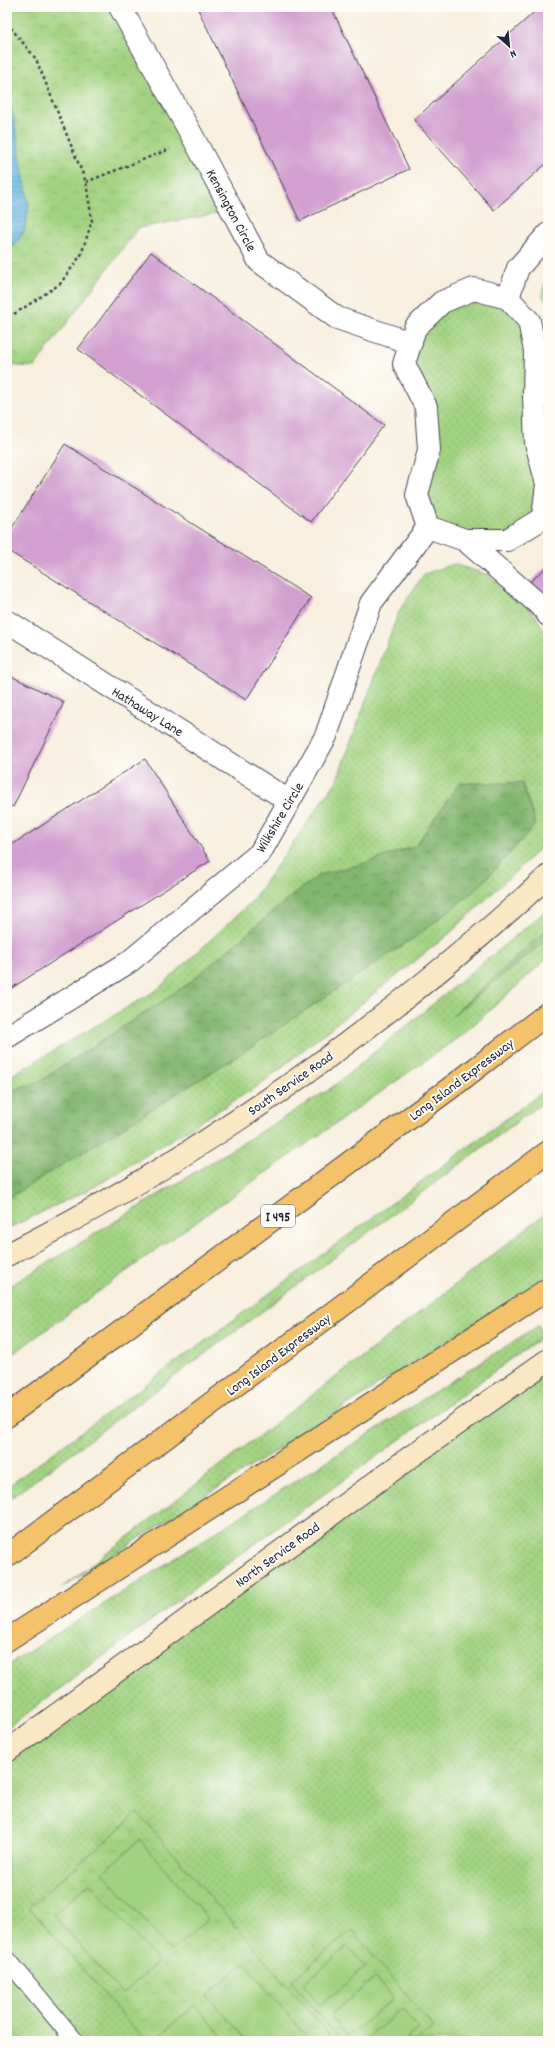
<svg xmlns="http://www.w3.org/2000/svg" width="555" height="2048" font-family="Dekko,sans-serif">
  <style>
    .grass { fill: url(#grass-dots); stroke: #627a5e }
    .forest { fill: url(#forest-crowns); stroke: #526c56 }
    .park { fill: url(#park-crowns); stroke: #627a5e }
    .pitch { fill: #a3d382; stroke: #627a5e }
    .water { fill: url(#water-rules); stroke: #446c8e }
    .building { fill: #d2a0d0 }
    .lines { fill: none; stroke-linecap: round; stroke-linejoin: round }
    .lane-casing { stroke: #424153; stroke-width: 19 }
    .street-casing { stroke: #424153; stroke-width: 24 }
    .secondary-casing { stroke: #424153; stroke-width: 24 }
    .highway-casing { stroke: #424153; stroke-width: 24 }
    .path { stroke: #424153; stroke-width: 2.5; stroke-dasharray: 3 3; stroke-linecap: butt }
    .lane { stroke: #fff; stroke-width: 17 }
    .street { stroke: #fff; stroke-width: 22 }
    .secondary { stroke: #fae7c3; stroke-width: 22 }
    .highway { stroke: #f3c26a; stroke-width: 22 }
    .labels { text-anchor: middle; stroke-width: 4; stroke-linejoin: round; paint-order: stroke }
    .shield { fill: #fdfcf7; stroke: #646373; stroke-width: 1 }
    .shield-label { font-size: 13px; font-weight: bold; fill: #22223b }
    .street-label { font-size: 14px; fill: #22223b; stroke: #fdfcf7 }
  </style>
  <defs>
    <pattern id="grass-dots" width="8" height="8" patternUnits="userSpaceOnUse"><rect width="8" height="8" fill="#a3d382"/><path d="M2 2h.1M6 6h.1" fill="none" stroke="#8cb571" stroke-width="1.8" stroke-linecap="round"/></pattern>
    <pattern id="forest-crowns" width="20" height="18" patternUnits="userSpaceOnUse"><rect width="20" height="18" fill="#82b570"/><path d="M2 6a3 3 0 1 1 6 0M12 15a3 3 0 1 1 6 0" fill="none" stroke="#6a935d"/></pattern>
    <pattern id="park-crowns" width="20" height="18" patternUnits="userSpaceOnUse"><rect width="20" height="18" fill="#a3d382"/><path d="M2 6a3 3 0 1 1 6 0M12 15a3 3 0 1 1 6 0" fill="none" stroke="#8cb571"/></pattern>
    <pattern id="water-rules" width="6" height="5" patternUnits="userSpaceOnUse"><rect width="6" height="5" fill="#66b6e1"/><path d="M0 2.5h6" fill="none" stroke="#5494b8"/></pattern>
  </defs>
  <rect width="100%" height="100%" fill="#fdfcf7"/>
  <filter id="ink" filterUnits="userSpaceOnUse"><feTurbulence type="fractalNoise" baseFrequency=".025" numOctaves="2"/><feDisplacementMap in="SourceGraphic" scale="8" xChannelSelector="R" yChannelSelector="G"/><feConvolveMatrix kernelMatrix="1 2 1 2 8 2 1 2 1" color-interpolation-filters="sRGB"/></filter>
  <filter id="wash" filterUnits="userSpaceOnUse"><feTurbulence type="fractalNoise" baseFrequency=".012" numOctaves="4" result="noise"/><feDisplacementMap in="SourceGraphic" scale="16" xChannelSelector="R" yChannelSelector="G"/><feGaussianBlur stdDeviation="0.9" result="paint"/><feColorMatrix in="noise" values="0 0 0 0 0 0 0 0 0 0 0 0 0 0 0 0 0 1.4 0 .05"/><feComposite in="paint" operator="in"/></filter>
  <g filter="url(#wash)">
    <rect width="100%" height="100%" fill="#f8efde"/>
    <path class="grass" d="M 474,289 L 529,321 L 543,518 L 507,540 L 428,527 L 429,450 L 404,364 L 415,328 Z
      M 453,564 L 489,575 L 535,615 L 548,638 L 548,841 L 449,934 L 258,1086 L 96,1186 L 7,1229 L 7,1078 L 157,990 L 251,902 L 336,782 L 399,611 L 424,574 Z
      M 548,909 L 548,958 L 462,1035 L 164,1244 L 7,1358 L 7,1288 L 330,1089 Z
      M 548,1088 L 548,1098 L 541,1104 L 7,1501 L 7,1487 Z
      M 548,1211 L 548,1276 L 60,1589 L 450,1289 Z
      M 539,1325 L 542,1337 L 220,1569 L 7,1728 L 7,1666 Z
      M 548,1360 L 548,2041 L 7,2041 L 7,1751 Z"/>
    <path class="forest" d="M 459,783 L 522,783 L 536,824 L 477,889 L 415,937 L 236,1057 L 7,1199 L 7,1092 L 42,1080 L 188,984 L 284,902 L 319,875 L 366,863 L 415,846 Z
      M 548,928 L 548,939 L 452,1016 Z"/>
    <path class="park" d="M 7,7 L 120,7 L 232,211 L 138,228 L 34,367 L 7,365 Z
      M 548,270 L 548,304 L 542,295 Z
      M 138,1813 L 335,2041 L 145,2041 L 29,1907 Z
      M 352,1930 L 433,2027 L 417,2041 L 341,2041 L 291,1981 Z"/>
    <path class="pitch" d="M 140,1840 L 208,1919 L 171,1951 L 103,1872 Z
      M 90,1883 L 158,1962 L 122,1994 L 53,1914 Z
      M 348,1946 L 365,1967 L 320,2005 L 303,1984 Z
      M 244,1963 L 311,2041 L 247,2041 L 207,1995 Z
      M 375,1978 L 393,1999 L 347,2037 L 330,2016 Z
      M 195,2005 L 226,2041 L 162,2041 L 158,2037 Z
      M 402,2009 L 419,2029 L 405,2041 L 364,2041 Z"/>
    <path class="water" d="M 7,102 L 13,115 L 29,206 L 24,232 L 11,250 L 7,252 Z"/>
    <g id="blocks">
      <path class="building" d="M 197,7 L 331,7 L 409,169 L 300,221 Z
        M 540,7 L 548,7 L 548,162 L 494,210 L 414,120 Z
        M 151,252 L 384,425 L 311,522 L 78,349 Z
        M 65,444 L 311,598 L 246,700 L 7,550 L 7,536 Z
        M 548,565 L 548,600 L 526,586 Z
        M 7,674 L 64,702 L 13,807 L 7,804 Z
        M 145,759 L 210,861 L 7,991 L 7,848 Z"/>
    </g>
  </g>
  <g filter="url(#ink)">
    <use href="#blocks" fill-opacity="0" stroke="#424153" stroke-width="1"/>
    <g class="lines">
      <defs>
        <path id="lane" d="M 7,1959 L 75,2041"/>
        <path id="street" d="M 120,7 L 194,139 L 259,261 L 337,318 L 411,343
          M 474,289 L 508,298 L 529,321 L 535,351 L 534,397 L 536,443 L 547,484 L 543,518 L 507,540 L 465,540 L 428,527 L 417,495 L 429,450 L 426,407 L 404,364 L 415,328 L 442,302 Z
          M 508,298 L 518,268 L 548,234
          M 465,540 L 544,609 L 548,615
          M 7,621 L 289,801
          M 7,1037 L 129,962 L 260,853 L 326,736 L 371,603 L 428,527"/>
        <path id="secondary" d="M 7,1255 C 203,1155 386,1025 548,876
          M 7,1751 L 402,1463 L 548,1360"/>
        <path id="highway" d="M 7,1416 L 457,1083 L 548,1013
          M 7,1556 L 548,1152
          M 7,1640 L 548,1289"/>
      </defs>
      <use href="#lane" class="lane-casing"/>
      <use href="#street" class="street-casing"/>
      <use href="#secondary" class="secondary-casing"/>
      <use href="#highway" class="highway-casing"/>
      <path class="path" d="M 7,23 L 36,59 L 86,182 L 92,221 L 81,255 L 60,284 L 16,313 L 7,315
        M 86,182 L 170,149"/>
      <use href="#lane" class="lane"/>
      <use href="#street" class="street"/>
      <use href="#secondary" class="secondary"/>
      <use href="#highway" class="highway"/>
    </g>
  </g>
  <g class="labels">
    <rect class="shield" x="261" y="1205" width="34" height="22" rx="3"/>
    <g class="shield-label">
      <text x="278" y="1221">I 495</text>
    </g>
    <g class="street-label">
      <text transform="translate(232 210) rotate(62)" y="5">Kensington Circle</text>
      <text transform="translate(148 711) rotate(32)" y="5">Hathaway Lane</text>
      <text transform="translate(279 817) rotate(-59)" y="5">Wilkshire Circle</text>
      <text transform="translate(461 1079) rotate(-37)" y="5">Long Island Expressway</text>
      <text transform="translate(290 1083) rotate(-35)" y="5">South Service Road</text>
      <text transform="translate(278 1354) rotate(-37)" y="5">Long Island Expressway</text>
      <text transform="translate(277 1554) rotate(-36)" y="5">North Service Road</text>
    </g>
  </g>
  <rect width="555" height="2048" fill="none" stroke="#fdfcf7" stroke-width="24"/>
  <g transform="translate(509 46) rotate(153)" stroke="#fdfcf7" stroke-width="3" paint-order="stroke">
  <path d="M0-3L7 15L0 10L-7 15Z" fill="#22223b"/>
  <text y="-6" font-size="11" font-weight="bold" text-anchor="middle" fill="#22223b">N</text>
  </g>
</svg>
